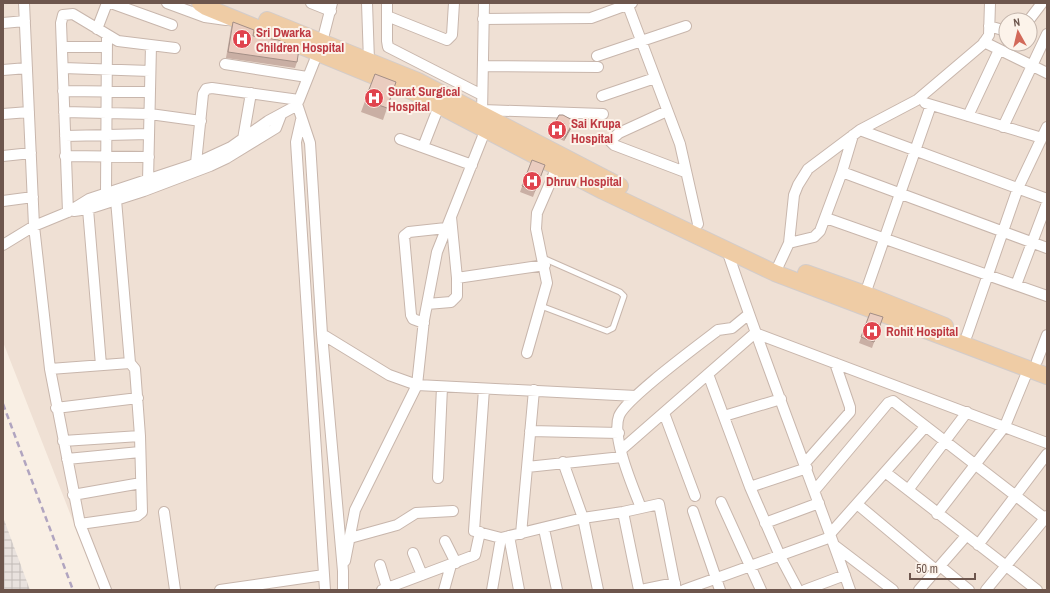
<svg xmlns="http://www.w3.org/2000/svg" width="1050" height="593" font-family="'Archivo Narrow',sans-serif">
  <style>
    .residential { fill: #efe0d4; fill-rule: evenodd }
    .industrial { fill: url(#industrial-grid) }
    .lines { fill: none; stroke-linecap: round; stroke-linejoin: round }
    .service-casing { stroke: #c8b6ac; stroke-width: 7 }
    .minor-casing { stroke: #c8b6ac; stroke-width: 12 }
    .primary-casing { stroke: #d3ccca; stroke-width: 18 }
    .service { stroke: #fff; stroke-width: 5 }
    .minor { stroke: #fff; stroke-width: 10 }
    .primary { stroke: #efcca5; stroke-width: 16 }
    .rail { stroke: #b1a5c0; stroke-width: 2.5; stroke-dasharray: 6 4; stroke-linecap: butt }
    .wall { fill: #c9afa4 }
    .shaded-wall { fill: #a48f86 }
    .building { fill: #eaccbf; stroke: #a48f86 }
    .labels { text-anchor: middle; stroke-width: 4; stroke-linejoin: round; paint-order: stroke }
    .health-label { font-size: 13px; font-weight: bold; fill: #be3a42; stroke: #fcf3ea; text-anchor: start }
  </style>
  <defs>
    <pattern id="industrial-grid" width="8" height="8" patternUnits="userSpaceOnUse"><rect width="8" height="8" fill="#e9e2de"/><path d="M0 4h8M4 0v8" fill="none" stroke="#c1bab6"/></pattern>
  </defs>
  <rect width="100%" height="100%" fill="#f9efe4"/>
  <path class="residential" d="M 3,3 L 1047,3 L 1047,590 L 100,590 L 3,342 ZM 1006,20 L 1030,20 L 1030,44 L 1006,44 Z"/>
  <path class="industrial" d="M 3,517 L 30,590 L 3,590 Z"/>
  <g class="lines">
    <defs>
      <path id="service" d="M 541,306 L 607,331 L 613,328 L 624,296 L 620,292 L 543,258"/>
      <path id="minor" d="M 24,3 L 34,226 L 50,369 L 80,524 L 106,590
        M 111,3 L 172,25
        M 167,3 L 205,17 L 226,20
        M 311,3 L 331,11
        M 367,3 L 369,61
        M 387,3 L 387,41 L 388,47 L 482,95
        M 627,3 L 680,144 L 698,224
        M 387,16 L 447,40 L 452,35 L 454,3
        M 483,19 L 591,18 L 632,3
        M 1029,20 L 1042,3
        M 3,23 L 25,21
        M 989,26 L 1006,31
        M 97,29 L 107,3
        M 984,42 L 1047,73
        M 62,47 L 107,47
        M 597,56 L 686,26
        M 225,64 L 307,77
        M 484,66 L 598,67
        M 63,68 L 150,71
        M 3,70 L 27,68
        M 63,91 L 150,92
        M 602,96 L 655,78
        M 925,103 L 1042,138
        M 297,104 L 310,143 L 322,334 L 343,571 L 343,590
        M 482,110 L 603,114
        M 667,111 L 619,133 L 610,141 L 614,145 L 685,172
        M 64,112 L 150,114 L 201,121
        M 3,114 L 29,112
        M 482,114 L 484,3
        M 968,116 L 999,50
        M 301,120 L 296,142 L 325,590
        M 1003,127 L 1047,34
        M 860,130 L 1047,199
        M 65,136 L 149,134
        M 243,139 L 251,93
        M 400,139 L 472,165
        M 423,147 L 439,106
        M 3,156 L 31,153
        M 65,156 L 149,157
        M 196,163 L 203,94 L 206,89 L 212,88 L 299,100
        M 842,172 L 1047,248
        M 148,181 L 151,45
        M 106,193 L 107,36
        M 116,200 L 130,363
        M 3,201 L 33,197
        M 88,209 L 101,365
        M 74,211 L 88,209 L 144,191 L 210,166 L 227,158 L 276,128 L 281,115
        M 68,212 L 61,23 L 63,15 L 73,14 L 118,41 L 175,48
        M 826,218 L 1047,296
        M 789,243 L 814,237 L 820,231 L 842,172 L 853,135
        M 3,245 L 34,226 L 68,212 L 89,199 L 192,165 L 231,147 L 268,121 L 294,107 L 299,100 L 322,42 L 332,3
        M 727,250 C 765,364 810,476 850,590
        M 775,273 L 789,243 L 794,195 L 798,185 L 808,169 L 860,130 L 917,100 L 983,44 L 989,35 L 990,3
        M 457,278 L 545,265
        M 1016,285 L 1047,203
        M 865,294 L 931,105
        M 427,304 L 451,302 L 457,296 L 457,278 L 451,217
        M 424,323 L 413,319 L 411,315 L 404,236 L 409,232 L 446,228
        M 322,334 L 389,375 L 417,385 L 636,396
        M 967,335 L 1018,188 L 1047,127
        M 527,353 L 547,283 L 536,229 L 537,213 L 557,167
        M 1037,361 L 1047,335
        M 50,369 L 130,363 L 135,369 L 140,436 L 142,512 L 137,516 L 80,524
        M 708,374 L 750,487 L 780,556 L 798,590
        M 484,389 L 474,531 L 501,538 L 583,518 L 623,512 L 659,504 L 676,590
        M 56,408 L 138,398
        M 664,413 L 695,496
        M 724,416 L 781,399
        M 530,431 L 619,433
        M 63,441 L 140,436
        M 621,450 L 755,333 L 1047,443
        M 67,459 L 140,452
        M 563,462 L 583,518 L 598,590
        M 805,463 L 850,412 L 850,407 L 835,363
        M 527,467 L 622,457
        M 885,472 L 1037,590
        M 438,478 L 442,387
        M 750,487 L 807,468
        M 815,490 L 888,403 L 893,401 L 1047,520
        M 908,490 L 967,412
        M 73,495 L 141,483
        M 721,502 L 761,590
        M 857,504 L 936,570
        M 641,508 C 633,487 611,437 619,416 C 626,398 699,345 718,330 L 732,328 L 749,314
        M 693,511 L 720,590
        M 164,512 L 175,590
        M 623,512 L 639,590
        M 937,514 L 1005,426 L 1028,370
        M 765,523 L 819,503
        M 544,529 L 557,590
        M 521,534 L 534,390
        M 830,534 L 925,427
        M 509,536 L 519,590
        M 350,538 L 397,525 L 416,513 L 453,511
        M 445,541 L 456,563
        M 834,545 L 893,590
        M 978,545 L 1047,454
        M 413,553 L 422,575
        M 345,561 L 355,510 L 417,385 L 424,320 L 437,252 L 487,126
        M 380,565 L 387,588
        M 940,566 L 969,590
        M 220,590 L 324,575
        M 382,590 L 475,555 L 480,532
        M 444,590 L 451,565
        M 492,590 L 501,538
        M 641,590 L 675,583
        M 684,590 L 831,537
        M 805,590 L 845,575
        M 919,590 L 966,536
        M 986,590 L 1047,516"/>
      <path id="primary" d="M 200,3 L 206,7 L 413,92 L 603,191 L 775,273 L 1047,376
        M 267,20 L 418,81 L 620,186
        M 806,273 L 865,294 L 945,326"/>
    </defs>
    <use href="#service" class="service-casing"/>
    <use href="#minor" class="minor-casing"/>
    <use href="#primary" class="primary-casing"/>
    <use href="#service" class="service"/>
    <use href="#minor" class="minor"/>
    <use href="#primary" class="primary"/>
    <path class="rail" d="M 3,404 L 73,590"/>
  </g>
  <path class="wall" d="M 233,22 L 253,36 L 297,62 L 295,68 L 226,58 L 231,28 Z
    M 375,74 L 396,82 L 383,120 L 361,112 Z
    M 573,125 L 564,141 L 549,134 L 551,130 Z
    M 532,160 L 545,165 L 533,197 L 520,192 Z
    M 870,313 L 883,317 L 872,348 L 859,343 Z"/>
  <path class="shaded-wall" d="M 574,121 L 573,125 L 564,141 L 565,137 Z"/>
  <path class="building" d="M 233,22 L 254,30 L 253,36 L 278,40 L 299,49 L 297,62 L 228,52 Z
    M 375,74 L 396,82 L 387,108 L 365,100 Z
    M 559,115 L 563,115 L 574,121 L 565,137 L 551,130 Z
    M 532,160 L 545,165 L 535,191 L 522,186 Z
    M 870,313 L 883,317 L 874,342 L 861,337 Z"/>
  <defs>
    <symbol id="hospital-disc" viewBox="-11 -11 22 22"><circle r="9.5" fill="#e0444e" stroke="#fcf3ea"/><path d="M-5-5h3v3.5h4V-5h3V5h-3V1.5h-4V5h-3Z" fill="#fff"/></symbol>
  </defs>
  <g fill-rule="evenodd">
    <use href="#hospital-disc" x="231" y="28" width="22" height="22"/>
    <use href="#hospital-disc" x="363" y="87" width="22" height="22"/>
    <use href="#hospital-disc" x="546" y="119" width="22" height="22"/>
    <use href="#hospital-disc" x="521" y="170" width="22" height="22"/>
    <use href="#hospital-disc" x="861" y="320" width="22" height="22"/>
  </g>
  <g class="labels">
    <g class="health-label">
      <text x="256" y="37">Sri Dwarka<tspan x="256" dy="15">Children Hospital</tspan></text>
      <text x="388" y="96">Surat Surgical<tspan x="388" dy="15">Hospital</tspan></text>
      <text x="571" y="128">Sai Krupa<tspan x="571" dy="15">Hospital</tspan></text>
      <text x="546" y="186">Dhruv Hospital</text>
      <text x="886" y="336">Rohit Hospital</text>
    </g>
  </g>
  <rect width="1050" height="593" fill="none" stroke="#6d564d" stroke-width="8"/>
  <g transform="translate(1018 32) rotate(352)"><circle r="19" fill="#fcf3ea" stroke="#c3b4ab"/>
  <path d="M0-3L7 15L0 10L-7 15Z" fill="#d26959"/>
  <text y="-6" font-size="11" font-weight="bold" text-anchor="middle" fill="#6d564d">N</text>
  </g>
  <path d="M910 573v6h65v-6" fill="none" stroke="#6d564d" stroke-width="2"/>
  <text x="916" y="573" font-size="12" fill="#6d564d" stroke="#fcf3ea" stroke-width="3" paint-order="stroke">50 m</text>
</svg>
